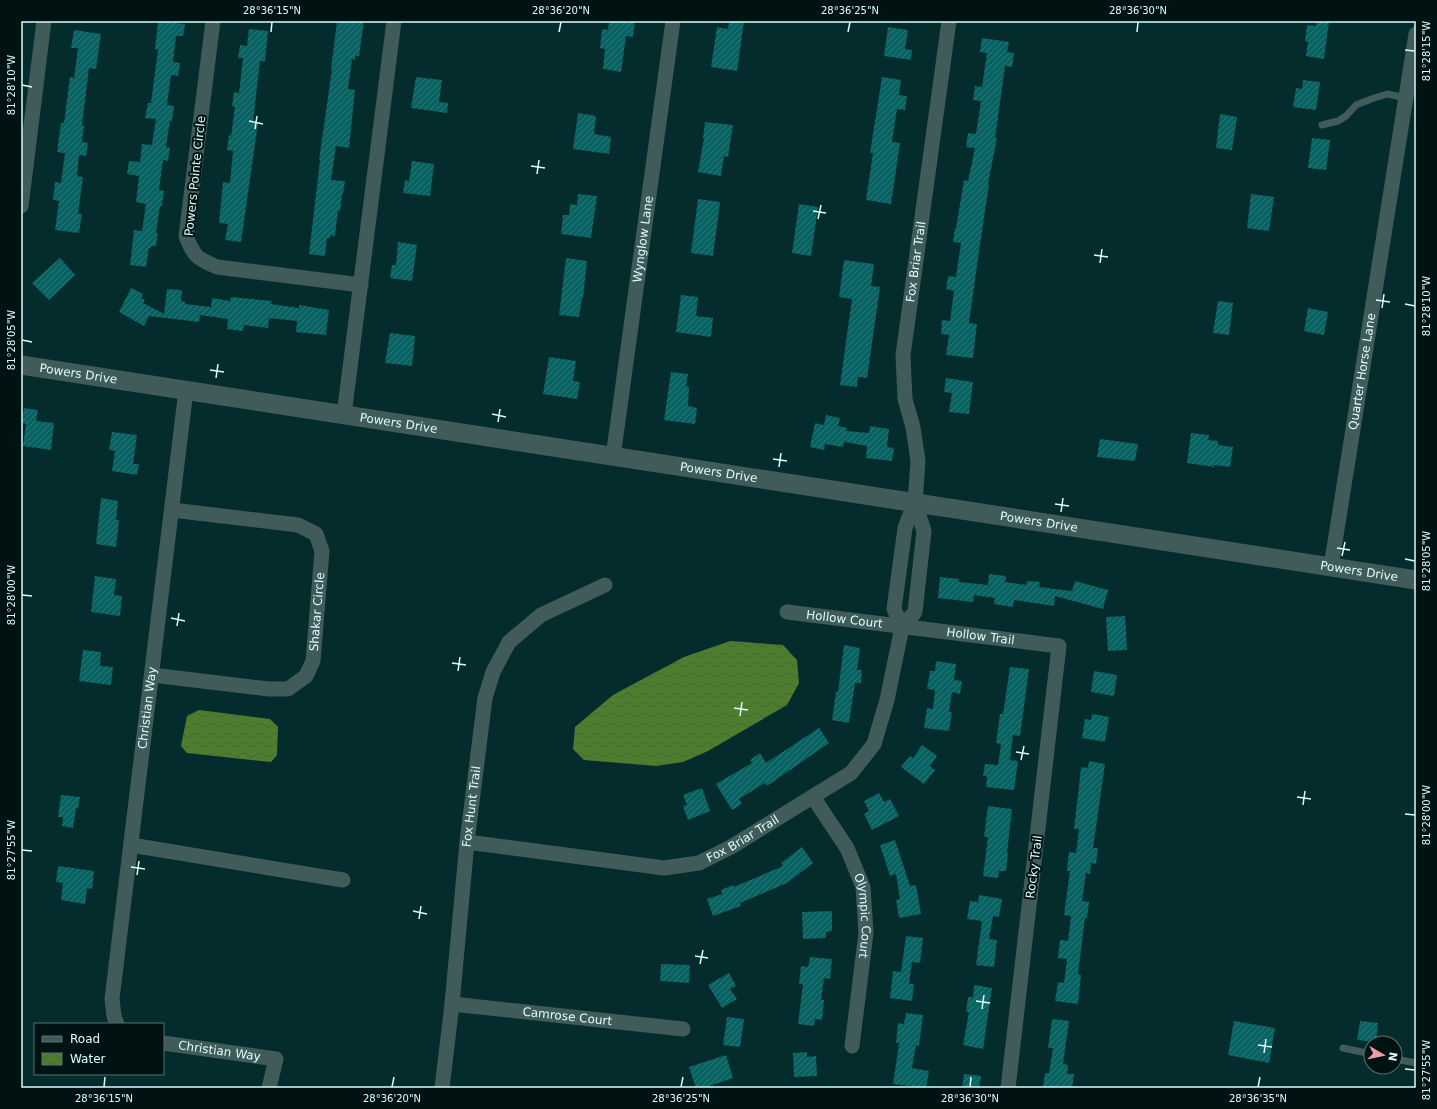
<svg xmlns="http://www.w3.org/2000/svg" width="1437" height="1109" font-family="'DejaVu Sans',sans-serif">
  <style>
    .water { fill: url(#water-waves) }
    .building { fill: url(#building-hatch) }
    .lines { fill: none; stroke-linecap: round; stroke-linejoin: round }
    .service { stroke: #415b5b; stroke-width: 7 }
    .minor { stroke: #415b5b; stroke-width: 15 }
    .tertiary { stroke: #415b5b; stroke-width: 19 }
    .ticks { fill: none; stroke: #dafdfc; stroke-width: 1.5 }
    .labels { text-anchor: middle; stroke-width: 4; stroke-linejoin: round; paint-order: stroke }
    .street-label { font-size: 12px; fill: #dafdfc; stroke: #001313 }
    .neatline { fill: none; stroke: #dafdfc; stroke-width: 1.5 }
    .ticks-label { font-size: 10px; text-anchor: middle; fill: #dafdfc }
  </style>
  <defs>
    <pattern id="water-waves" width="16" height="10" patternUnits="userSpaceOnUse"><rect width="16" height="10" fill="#4e7e2d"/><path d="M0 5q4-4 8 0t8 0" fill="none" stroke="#48653c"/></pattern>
    <pattern id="building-hatch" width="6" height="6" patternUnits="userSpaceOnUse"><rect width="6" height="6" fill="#086261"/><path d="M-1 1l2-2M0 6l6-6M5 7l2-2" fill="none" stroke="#2b7979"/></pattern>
  </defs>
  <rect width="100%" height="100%" fill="#042c2c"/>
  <path class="water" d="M 730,641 L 783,645 L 797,660 L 799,683 L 787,705 L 708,751 L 683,762 L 656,766 L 584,760 L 573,749 L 575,727 L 613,695 L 684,657 Z
    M 199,710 L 270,719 L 278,727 L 277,755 L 271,762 L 187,753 L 181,746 L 187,716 Z"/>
  <path class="building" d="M 158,21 L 185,24 L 183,36 L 176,36 L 173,62 L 180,63 L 178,76 L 171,75 L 167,105 L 174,106 L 172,121 L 170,121 L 166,147 L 170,148 L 168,161 L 163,160 L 159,190 L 164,191 L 162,206 L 160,206 L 156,233 L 158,233 L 156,246 L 151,246 L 151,248 L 149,248 L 146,267 L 130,265 L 134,230 L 142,231 L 146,204 L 136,202 L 139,176 L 127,174 L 129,161 L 140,162 L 142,144 L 152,145 L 156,119 L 145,118 L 148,103 L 151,103 L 158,50 L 155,49 Z
    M 337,21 L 364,21 L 359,56 L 355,56 L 355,60 L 352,59 L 348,89 L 355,90 L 349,148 L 336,146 L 331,180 L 345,181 L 343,194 L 342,194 L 340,211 L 338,210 L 335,236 L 330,235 L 330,238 L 327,238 L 325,256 L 309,254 L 320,160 L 319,160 L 332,69 L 331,69 Z
    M 609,21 L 635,21 L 633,37 L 626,36 L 621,72 L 603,69 L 605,49 L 600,48 L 602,29 L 608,30 Z
    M 729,21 L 744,21 L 737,71 L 711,67 L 717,27 L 728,29 Z
    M 1317,21 L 1329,22 L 1324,59 L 1306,56 L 1308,42 L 1305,41 L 1307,25 L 1316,26 Z
    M 888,27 L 908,30 L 905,49 L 912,50 L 911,60 L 884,56 Z
    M 249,29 L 268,31 L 265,61 L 260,61 L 253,122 L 258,123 L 241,242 L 225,240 L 228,224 L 219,223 L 223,182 L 230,183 L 233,151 L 227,150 L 229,135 L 231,136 L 235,107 L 232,106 L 234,92 L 239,93 L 243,58 L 238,58 L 240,45 L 247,46 Z
    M 74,30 L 101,34 L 96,69 L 89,68 L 82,125 L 84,126 L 82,142 L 88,143 L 86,156 L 79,155 L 77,176 L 83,177 L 78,214 L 82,214 L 79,233 L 55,230 L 59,201 L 53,200 L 55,182 L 61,183 L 65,153 L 57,152 L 61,123 L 64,123 L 70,77 L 74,78 L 78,48 L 71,48 Z
    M 982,38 L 1009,42 L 1007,52 L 1014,53 L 1012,67 L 1005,66 L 1004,74 L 995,138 L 997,138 L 988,184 L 989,184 L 977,265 L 969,323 L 977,324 L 973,358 L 946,355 L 949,335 L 941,334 L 942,320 L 950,321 L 954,291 L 946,289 L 948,276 L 956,277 L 961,243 L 953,242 L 955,228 L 956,228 L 964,180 L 968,181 L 975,148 L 966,147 L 968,133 L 976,134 L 981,101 L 973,100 L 975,86 L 982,87 L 987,53 L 980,52 Z
    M 416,77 L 442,80 L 439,102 L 448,103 L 447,113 L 411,108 Z
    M 882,77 L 901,80 L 899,95 L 907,96 L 905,110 L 897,109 L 892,142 L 900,143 L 891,204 L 866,200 L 873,153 L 870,153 Z
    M 1303,80 L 1320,82 L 1316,110 L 1293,107 L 1296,88 L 1302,89 Z
    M 578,113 L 596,116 L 594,134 L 611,137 L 609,154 L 573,149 Z
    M 1220,114 L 1237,117 L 1232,150 L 1216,148 Z
    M 705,122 L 733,125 L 728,157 L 724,156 L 721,176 L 698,172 L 704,138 L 703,138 Z
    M 1312,138 L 1330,140 L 1326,170 L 1308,168 Z
    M 412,161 L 434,164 L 430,196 L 403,193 L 405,180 L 409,181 Z
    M 578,194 L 597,196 L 591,238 L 561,234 L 563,215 L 569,215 L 570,204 L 577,205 Z
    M 1251,194 L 1274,197 L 1269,231 L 1247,228 Z
    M 698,199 L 720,202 L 713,256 L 691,253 Z
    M 799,204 L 818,207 L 811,256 L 792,253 Z
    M 398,242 L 417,245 L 412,281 L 390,278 L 392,265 L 396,265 Z
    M 60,258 L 75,275 L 49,300 L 32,283 Z
    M 566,258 L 587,261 L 583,298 L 582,298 L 579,317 L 559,315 Z
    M 844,260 L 874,264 L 871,286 L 880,287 L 867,378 L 858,377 L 857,387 L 840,385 L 852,299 L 839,297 Z
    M 131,288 L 143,294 L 141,298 L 145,300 L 143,303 L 164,314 L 167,289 L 182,290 L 181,301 L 185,302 L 185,304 L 211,307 L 212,298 L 230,301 L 231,297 L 272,301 L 271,304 L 299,308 L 299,305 L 329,310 L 326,335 L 296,332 L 297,321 L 269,318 L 268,328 L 244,325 L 243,331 L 227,329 L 228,319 L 200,315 L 199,322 L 149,316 L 144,326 L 119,312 Z
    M 681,295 L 698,297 L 696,316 L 713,318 L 711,337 L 676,332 Z
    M 1218,301 L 1233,303 L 1229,335 L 1213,333 Z
    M 1308,308 L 1328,312 L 1324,335 L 1304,331 Z
    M 390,333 L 415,336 L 412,366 L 385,363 Z
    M 549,357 L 576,361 L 573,381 L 580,382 L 577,399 L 543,394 Z
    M 671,372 L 688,374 L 686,386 L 689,387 L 688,406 L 697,408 L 695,424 L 664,420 Z
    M 946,378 L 973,382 L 969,414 L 949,412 L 952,393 L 944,392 Z
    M 24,408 L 38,410 L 36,421 L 54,423 L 51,450 L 23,446 L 26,424 L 22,423 Z
    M 826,415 L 840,418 L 838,426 L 847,428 L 846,431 L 869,433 L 870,426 L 889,429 L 887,447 L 894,448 L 892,461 L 866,458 L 867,446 L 844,442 L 843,447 L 825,444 L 824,450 L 810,447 L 815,423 L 824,425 Z
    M 112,432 L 137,435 L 133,464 L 139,464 L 137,475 L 112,471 L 115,451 L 109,450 Z
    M 1191,433 L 1209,435 L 1208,440 L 1218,441 L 1218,445 L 1233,447 L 1230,467 L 1214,465 L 1214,467 L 1187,463 Z
    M 1100,439 L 1138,444 L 1135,461 L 1097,457 Z
    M 101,498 L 118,501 L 116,520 L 119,520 L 116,547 L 96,544 Z
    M 989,574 L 1006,576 L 1005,582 L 1026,585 L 1027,581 L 1040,582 L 1039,587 L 1072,591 L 1075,581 L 1108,590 L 1103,609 L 1055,596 L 1054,606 L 1014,600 L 1013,607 L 994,604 L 995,598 L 974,595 L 973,602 L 938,598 L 940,577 L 959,579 L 959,582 L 988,585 Z
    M 95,576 L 116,579 L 114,595 L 122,596 L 120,616 L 91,612 Z
    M 1125,616 L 1127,650 L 1108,651 L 1106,617 Z
    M 844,645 L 860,648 L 857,670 L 862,670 L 861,683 L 855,683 L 849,723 L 832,720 L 836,692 L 838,692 Z
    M 83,650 L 101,652 L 100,666 L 113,667 L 111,685 L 79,681 Z
    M 936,661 L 956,664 L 954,680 L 962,681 L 960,694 L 952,692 L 949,712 L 952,712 L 949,731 L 924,728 L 927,708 L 933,709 L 935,690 L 927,689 L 930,671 L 935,671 Z
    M 1010,667 L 1029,669 L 1020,736 L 1013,735 L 1010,760 L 1018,761 L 1014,790 L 986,787 L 987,776 L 983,776 L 985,764 L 998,765 L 1001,744 L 996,743 L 1000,714 L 1003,714 Z
    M 1094,671 L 1117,675 L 1114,696 L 1091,692 Z
    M 1092,714 L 1109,717 L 1105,742 L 1082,738 L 1085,719 L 1091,720 Z
    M 819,728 L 829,743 L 767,786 L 765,783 L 739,799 L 742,804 L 732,810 L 716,784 L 752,763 L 750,760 L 760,753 L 766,763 Z
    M 922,745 L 937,756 L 930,766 L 935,770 L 924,784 L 901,767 L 910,756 L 913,758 Z
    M 1089,761 L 1105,764 L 1093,848 L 1098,848 L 1096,864 L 1091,863 L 1090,874 L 1086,873 L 1082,901 L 1089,902 L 1087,918 L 1085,918 L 1078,974 L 1081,975 L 1078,1004 L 1055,1001 L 1058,982 L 1064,983 L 1067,959 L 1058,958 L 1060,940 L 1068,941 L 1071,916 L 1064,915 L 1070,871 L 1067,871 L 1069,852 L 1076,853 L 1079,829 L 1074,829 L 1079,786 L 1081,767 L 1088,768 Z
    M 702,788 L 710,811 L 688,820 L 683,806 L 687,805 L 683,795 Z
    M 879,793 L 884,802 L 890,799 L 899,816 L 872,830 L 864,814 L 869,811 L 864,801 Z
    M 61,795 L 80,797 L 78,808 L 76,808 L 73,828 L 62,826 L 63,817 L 58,817 Z
    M 988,806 L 1012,809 L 1007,853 L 1008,853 L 1006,871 L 999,871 L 998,878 L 983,876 L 988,837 L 984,837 Z
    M 895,840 L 910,886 L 916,885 L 921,914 L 899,918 L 896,900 L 900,899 L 896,874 L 890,876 L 880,845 Z
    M 802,847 L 813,863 L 787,883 L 740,903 L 741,906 L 713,916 L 707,899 L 722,894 L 721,890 L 733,885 L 734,887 L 783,866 L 781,863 Z
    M 58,866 L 94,871 L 92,889 L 87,888 L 85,904 L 61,900 L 63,883 L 56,882 Z
    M 979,895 L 1002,899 L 999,917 L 993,916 L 989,939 L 997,940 L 994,967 L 976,965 L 982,921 L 967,919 L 970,901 L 978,902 Z
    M 832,911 L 832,931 L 826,932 L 826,938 L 803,939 L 802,912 Z
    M 906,936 L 923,938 L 920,963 L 912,962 L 909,984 L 914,984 L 912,1001 L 890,998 L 893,971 L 901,972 Z
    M 810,957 L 832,959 L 830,979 L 824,978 L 821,1000 L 824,1000 L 822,1020 L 815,1019 L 814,1026 L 798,1024 L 803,984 L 799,984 L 801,966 L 808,967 Z
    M 661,964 L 690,965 L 689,983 L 660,981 Z
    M 729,973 L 736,986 L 730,989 L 737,999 L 722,1008 L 708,985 Z
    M 974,985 L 992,988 L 983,1049 L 963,1045 L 969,1012 L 966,1012 L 968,997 L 973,997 Z
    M 906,1013 L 923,1015 L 919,1046 L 916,1045 L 912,1068 L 929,1071 L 926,1088 L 893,1084 L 899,1043 L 896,1043 L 898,1023 L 904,1024 Z
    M 727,1017 L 744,1019 L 740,1047 L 723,1045 Z
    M 1052,1019 L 1069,1021 L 1063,1064 L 1068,1065 L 1067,1074 L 1074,1074 L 1072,1088 L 1043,1088 L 1045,1073 L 1049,1073 L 1053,1048 L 1048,1048 Z
    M 1234,1021 L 1275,1028 L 1269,1063 L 1228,1055 Z
    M 1360,1021 L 1378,1023 L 1376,1042 L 1357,1040 Z
    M 807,1052 L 807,1057 L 816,1056 L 817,1076 L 794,1077 L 793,1053 Z
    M 726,1055 L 733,1078 L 703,1088 L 696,1088 L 689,1067 Z
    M 964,1074 L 981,1076 L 979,1088 L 962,1088 Z"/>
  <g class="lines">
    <path class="service" d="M 1322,125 L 1338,121 L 1346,116 L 1356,105 L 1374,98 L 1387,94 L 1406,98
      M 1343,1048 L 1371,1054
      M 1395,1059 L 1416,1063"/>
    <g class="minor">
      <path d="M 213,21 L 186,236 C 194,257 197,258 217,267 L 361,285"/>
      <path d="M 21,206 L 44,21"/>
      <path d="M 344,415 L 394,21"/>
      <path id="s1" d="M 613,457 L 673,21"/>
      <path id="s2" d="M 1331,567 L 1416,34"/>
      <path id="s3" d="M 787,612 L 1059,646 L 1008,1088"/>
      <path id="s4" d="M 902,627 L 894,609 L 905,528 L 915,502 L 918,461 L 913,427 L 905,399 L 903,355 L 949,21"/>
      <path id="s5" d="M 152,675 L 269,689 L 288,689 L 306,676 L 313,661 L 322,551 L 316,534 L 298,525 L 172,510"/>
      <path id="s6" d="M 813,797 L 847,848 L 863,887 L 866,933 L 852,1046"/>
      <path id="s7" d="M 467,842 L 664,868 L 699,863 L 731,847 L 851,773 L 874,744 L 887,700 L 902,627 L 915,612 L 924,531 L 915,502"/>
      <path d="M 131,845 L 343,880"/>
      <path id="s8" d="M 452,1004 L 683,1029"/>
      <path id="s9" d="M 117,1024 L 114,1016 L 112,999 L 186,390"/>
      <path id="s10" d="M 163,1043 L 276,1059 L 269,1088"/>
      <path id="s11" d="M 442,1088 L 452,1004 L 467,842 L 485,698 L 493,672 L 509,642 L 541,615 L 605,585"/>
    </g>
    <path class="tertiary" id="s12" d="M 21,365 L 1416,580"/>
  </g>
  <path class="ticks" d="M 271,32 L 272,22M 559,32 L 561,22M 848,32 L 850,22M 1137,32 L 1138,22M 1405,50 L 1415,51M 22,85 L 32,87M 249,121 L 263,124M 255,129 L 257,116M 531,166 L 545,168M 537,174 L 539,160M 813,211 L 826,213M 818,219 L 821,205M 1094,255 L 1108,257M 1100,263 L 1102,249M 1376,300 L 1390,302M 1405,304 L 1415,306M 1382,308 L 1384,294M 22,340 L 32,342M 210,370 L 224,372M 216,378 L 218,364M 492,414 L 506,417M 498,422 L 500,409M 773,459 L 787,461M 779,467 L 781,453M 1055,504 L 1069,506M 1061,512 L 1063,498M 1337,548 L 1350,550M 1342,556 L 1345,542M 1405,559 L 1415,561M 22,595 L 32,596M 171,618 L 185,621M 177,626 L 179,613M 452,663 L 466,665M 458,671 L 460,657M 734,708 L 748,710M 740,716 L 742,702M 1016,752 L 1029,754M 1021,760 L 1024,746M 1297,797 L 1311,799M 1303,805 L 1305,791M 1405,814 L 1415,815M 22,850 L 32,851M 131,867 L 145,869M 137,875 L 139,861M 413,911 L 427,914M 419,919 L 421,906M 695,956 L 708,958M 700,964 L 703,950M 976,1001 L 990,1003M 982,1009 L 984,995M 1258,1045 L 1272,1047M 1264,1053 L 1266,1039M 1405,1069 L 1415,1070M 104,1087 L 105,1077M 392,1087 L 394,1077M 681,1087 L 683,1077M 970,1087 L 971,1077M 1258,1087 L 1260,1077"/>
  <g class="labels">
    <g class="street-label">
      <text transform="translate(195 176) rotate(-84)" y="4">Powers Pointe Circle</text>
      <text dy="4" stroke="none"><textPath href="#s1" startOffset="220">Wynglow Lane</textPath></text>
      <text dy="4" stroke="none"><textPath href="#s4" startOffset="372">Fox Briar Trail</textPath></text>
      <text dy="4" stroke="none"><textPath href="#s2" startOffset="198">Quarter Horse Lane</textPath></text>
      <text dy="4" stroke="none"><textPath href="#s12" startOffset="58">Powers Drive</textPath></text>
      <text dy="4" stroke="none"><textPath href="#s12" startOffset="382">Powers Drive</textPath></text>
      <text dy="4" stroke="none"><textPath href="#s12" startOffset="706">Powers Drive</textPath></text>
      <text dy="4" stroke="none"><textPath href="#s12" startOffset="1030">Powers Drive</textPath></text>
      <text dy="4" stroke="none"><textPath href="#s12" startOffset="1354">Powers Drive</textPath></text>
      <text dy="4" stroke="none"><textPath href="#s5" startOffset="225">Shakar Circle</textPath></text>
      <text dy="4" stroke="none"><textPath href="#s3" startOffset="58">Hollow Court</textPath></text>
      <text dy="4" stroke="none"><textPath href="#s3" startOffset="195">Hollow Trail</textPath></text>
      <text dy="4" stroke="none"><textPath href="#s9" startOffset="319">Christian Way</textPath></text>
      <text dy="4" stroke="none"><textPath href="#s11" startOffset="283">Fox Hunt Trail</textPath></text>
      <text dy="4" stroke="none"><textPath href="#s7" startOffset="284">Fox Briar Trail</textPath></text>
      <text transform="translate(1034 867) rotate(-83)" y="4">Rocky Trail</text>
      <text dy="4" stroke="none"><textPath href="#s6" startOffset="132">Olympic Court</textPath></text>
      <text dy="4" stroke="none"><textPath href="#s8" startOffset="116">Camrose Court</textPath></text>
      <text dy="4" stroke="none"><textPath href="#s10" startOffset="57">Christian Way</textPath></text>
    </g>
  </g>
  <rect width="1437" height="1109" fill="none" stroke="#001313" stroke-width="44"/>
  <rect x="34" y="1023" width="130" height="52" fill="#001313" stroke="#577170"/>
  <rect x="42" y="1036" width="20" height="6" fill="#415b5b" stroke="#577170"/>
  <text x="70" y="1043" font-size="12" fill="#dafdfc">Road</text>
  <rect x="42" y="1053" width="20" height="12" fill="url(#water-waves)" stroke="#577170"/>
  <text x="70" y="1063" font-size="12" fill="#dafdfc">Water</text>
  <g transform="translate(1383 1055) rotate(99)"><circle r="19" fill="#001313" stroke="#577170"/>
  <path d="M0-3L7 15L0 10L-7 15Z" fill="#f49aa2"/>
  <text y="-6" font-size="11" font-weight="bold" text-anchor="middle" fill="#dafdfc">N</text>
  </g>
  <rect x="22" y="22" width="1393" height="1065" class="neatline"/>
  <g class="ticks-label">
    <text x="272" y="14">28°36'15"N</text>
    <text x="561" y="14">28°36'20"N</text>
    <text x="850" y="14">28°36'25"N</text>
    <text x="1138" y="14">28°36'30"N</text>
    <text transform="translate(1426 51) rotate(-90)" y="4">81°28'15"W</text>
    <text transform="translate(11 85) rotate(-90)" y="4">81°28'10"W</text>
    <text transform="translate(1426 306) rotate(-90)" y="4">81°28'10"W</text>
    <text transform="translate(11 340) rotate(-90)" y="4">81°28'05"W</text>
    <text transform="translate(1426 561) rotate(-90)" y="4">81°28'05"W</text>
    <text transform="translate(11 595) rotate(-90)" y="4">81°28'00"W</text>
    <text transform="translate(1426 815) rotate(-90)" y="4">81°28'00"W</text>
    <text transform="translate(11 850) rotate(-90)" y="4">81°27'55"W</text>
    <text transform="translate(1426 1070) rotate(-90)" y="4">81°27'55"W</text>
    <text x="104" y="1102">28°36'15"N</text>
    <text x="392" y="1102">28°36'20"N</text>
    <text x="681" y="1102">28°36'25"N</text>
    <text x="970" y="1102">28°36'30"N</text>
    <text x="1258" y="1102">28°36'35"N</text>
  </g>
</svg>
